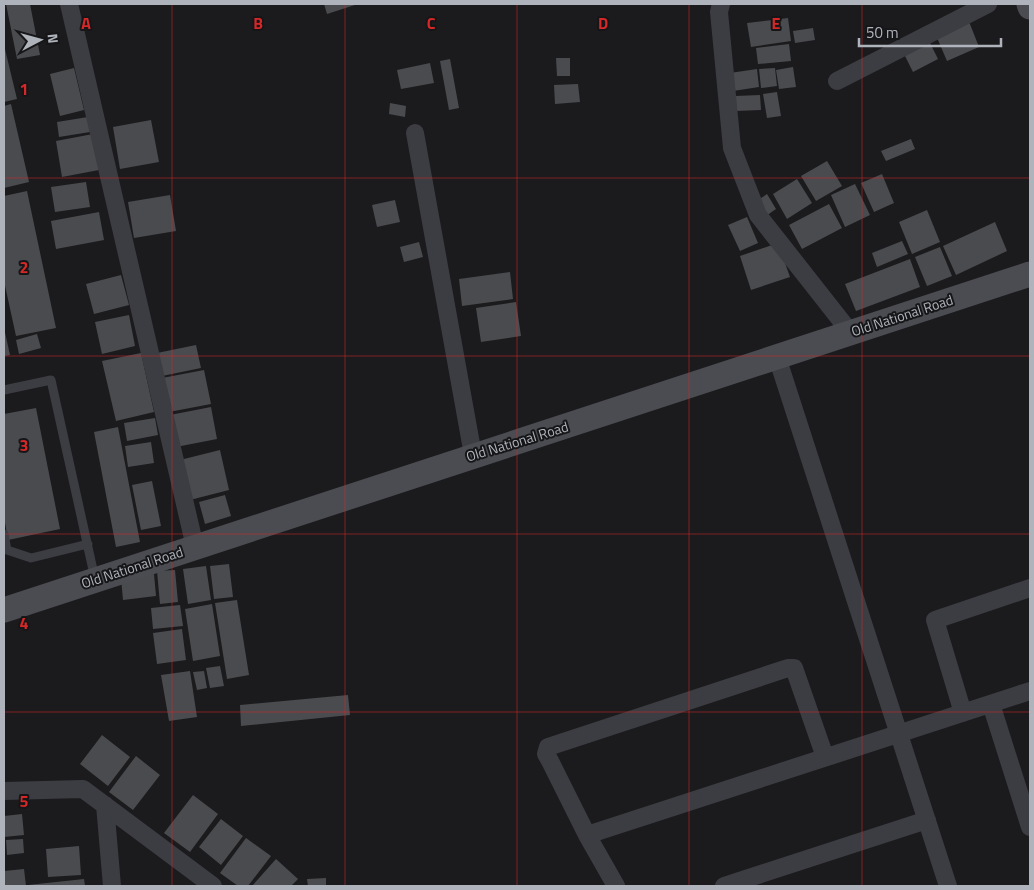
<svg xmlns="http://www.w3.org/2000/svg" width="1034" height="890" font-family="'Titillium Web',sans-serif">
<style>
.building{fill:#4a4b4f}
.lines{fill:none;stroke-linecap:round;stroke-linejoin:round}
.lane{stroke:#3c3d42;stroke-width:9}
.street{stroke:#3c3d42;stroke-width:18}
.secondary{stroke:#4a4c51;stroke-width:25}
.grid{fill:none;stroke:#d62828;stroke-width:1;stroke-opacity:0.55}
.labels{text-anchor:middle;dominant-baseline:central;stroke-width:4;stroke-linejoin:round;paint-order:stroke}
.street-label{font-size:14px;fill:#afb3bb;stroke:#161618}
.grid-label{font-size:16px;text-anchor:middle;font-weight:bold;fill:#d62828;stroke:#161618;stroke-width:4;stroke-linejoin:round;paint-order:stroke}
</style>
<rect width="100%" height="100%" fill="#1b1b1d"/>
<path class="building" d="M6,4H30L40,55L17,59Z
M324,4H358L327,14Z
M788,18L791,41L751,47L747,23Z
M968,19L979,47L947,61L935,33Z
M813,28L815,40L795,43L793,31Z
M927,37L938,59L913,72L902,50Z
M789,44L791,61L758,64L756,48Z
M4,45L17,99L4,102Z
M556,58H570V76H557Z
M450,59L459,108L449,110L440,61Z
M430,63L434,83L401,89L397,70Z
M793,67L796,87L779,89L776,70Z
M74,68L84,110L60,116L50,74Z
M775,68L777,86L761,88L759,69Z
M757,69L759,87L733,91L730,73Z
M578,84L580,102L555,104L554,85Z
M777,92L781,116L767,118L763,94Z
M760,95L761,110L736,111L735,96Z
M390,103L406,106L405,117L389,114Z
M11,104L29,182L4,188V106Z
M88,117L90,132L59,137L57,122Z
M151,120L159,162L120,169L113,127Z
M93,134L99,170L62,177L56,141Z
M911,139L915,149L886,161L881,151Z
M827,161L842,186L816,201L801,176Z
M882,174L894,203L874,212L861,183Z
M797,179L812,203L787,219L773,194Z
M86,182L90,207L55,212L51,187Z
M855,184L870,215L845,227L831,195Z
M27,191L56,328L16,336L4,281V196Z
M767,194L776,209L766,216L757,201Z
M170,195L176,231L134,238L128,202Z
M395,200L400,222L377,227L372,205Z
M829,204L842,228L802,249L789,225Z
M927,210L940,242L912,254L899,222Z
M99,212L104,240L56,249L51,221Z
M747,217L758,243L740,251L728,225Z
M995,222L1007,251L956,275L943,246Z
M902,241L908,254L877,267L872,253Z
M419,242L423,257L404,262L400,247Z
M778,243L790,277L751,290L740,256Z
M940,247L952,276L927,286L915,257Z
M910,259L920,287L856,311L845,284Z
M510,272L513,299L462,306L459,279Z
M121,275L129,305L94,314L86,284Z
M516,302L521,336L481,342L476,308Z
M129,315L135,346L102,354L95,322Z
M4,328L10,355L4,356Z
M37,334L41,348L19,354L16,340Z
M196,345L201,368L162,376L157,353Z
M141,353L154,412L116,421L102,361Z
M204,370L211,404L169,412L162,378Z
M211,407L217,439L176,447L170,415Z
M36,408L60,529L8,540L4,517V414Z
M155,418L158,435L127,441L124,423Z
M118,427L140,542L116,547L94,432Z
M151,442L154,463L128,467L125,446Z
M220,450L229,490L190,500L180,460Z
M152,481L161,526L141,530L132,485Z
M225,495L231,516L205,524L199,502Z
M229,564L233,597L214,599L210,566Z
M206,566L211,600L188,604L183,569Z
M175,570L178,602L160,604L157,571Z
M154,574L156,596L123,600L121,578Z
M237,600L249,675L227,679L215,603Z
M212,604L220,656L193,661L185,609Z
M180,605L183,626L153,629L151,608Z
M182,629L186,660L157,664L153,633Z
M220,666L224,686L210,688L206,668Z
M190,671L197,717L169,721L161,675Z
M204,671L207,688L197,690L193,672Z
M348,695L350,715L241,726L240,705Z
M102,735L130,757L108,786L80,764Z
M136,756L160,775L133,810L109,792Z
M193,795L218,814L190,852L164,833Z
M22,814L24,835L4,837V816Z
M221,819L243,836L221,865L199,847Z
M246,838L271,856L248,886H238L220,873Z
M23,839L24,853L7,855L6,840Z
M79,846L81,875L48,877L46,849Z
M276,859L298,879L291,886H252Z
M24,869L26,886H4V871Z
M326,878V886H308L307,879Z
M84,879L85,886H28V885Z"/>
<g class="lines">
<path class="lane" d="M4,390L51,380L95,579
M4,534L7,550L31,558L88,544"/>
<path class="street" d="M69,4L195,547
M721,4L719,12L732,148L758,215L850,332
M837,81L988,4
M415,133L473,455
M777,357L948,886
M991,704L1030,827
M963,713L935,620L1030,588
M4,791L83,789L213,886
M105,805L112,886
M587,835L1030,691
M616,886L587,835L550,761L546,754L548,747L788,668H794L825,757
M724,886L927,820"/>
<path class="secondary" d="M1029,4L1030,7
M4,610L1030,274"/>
</g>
<path class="grid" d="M172,4V886M345,4V886M517,4V886M689,4V886M862,4V886M4,178H1030M4,356H1030M4,534H1030M4,712H1030"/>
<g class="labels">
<g class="street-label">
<text transform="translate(902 315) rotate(-18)">Old National Road</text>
<text transform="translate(517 441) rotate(-17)">Old National Road</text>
<text transform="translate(132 567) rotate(-18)">Old National Road</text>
</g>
</g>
<g class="grid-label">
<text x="86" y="29">A</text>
<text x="258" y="29">B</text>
<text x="431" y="29">C</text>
<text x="603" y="29">D</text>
<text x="776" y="29">E</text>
<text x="24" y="95">1</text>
<text x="24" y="273">2</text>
<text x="24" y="451">3</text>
<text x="24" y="629">4</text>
<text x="24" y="807">5</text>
</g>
<rect width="1034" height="890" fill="none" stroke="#afb3bb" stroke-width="10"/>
<g transform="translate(40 40) rotate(84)" stroke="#161618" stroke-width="4" paint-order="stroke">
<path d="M0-4L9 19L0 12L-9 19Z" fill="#afb3bb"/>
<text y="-8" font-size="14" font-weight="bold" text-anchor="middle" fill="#afb3bb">N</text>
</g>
<path d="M859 38v8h142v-8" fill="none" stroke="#afb3bb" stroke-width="2.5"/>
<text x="866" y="38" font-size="15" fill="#afb3bb" stroke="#161618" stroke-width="4" paint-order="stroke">50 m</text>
</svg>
